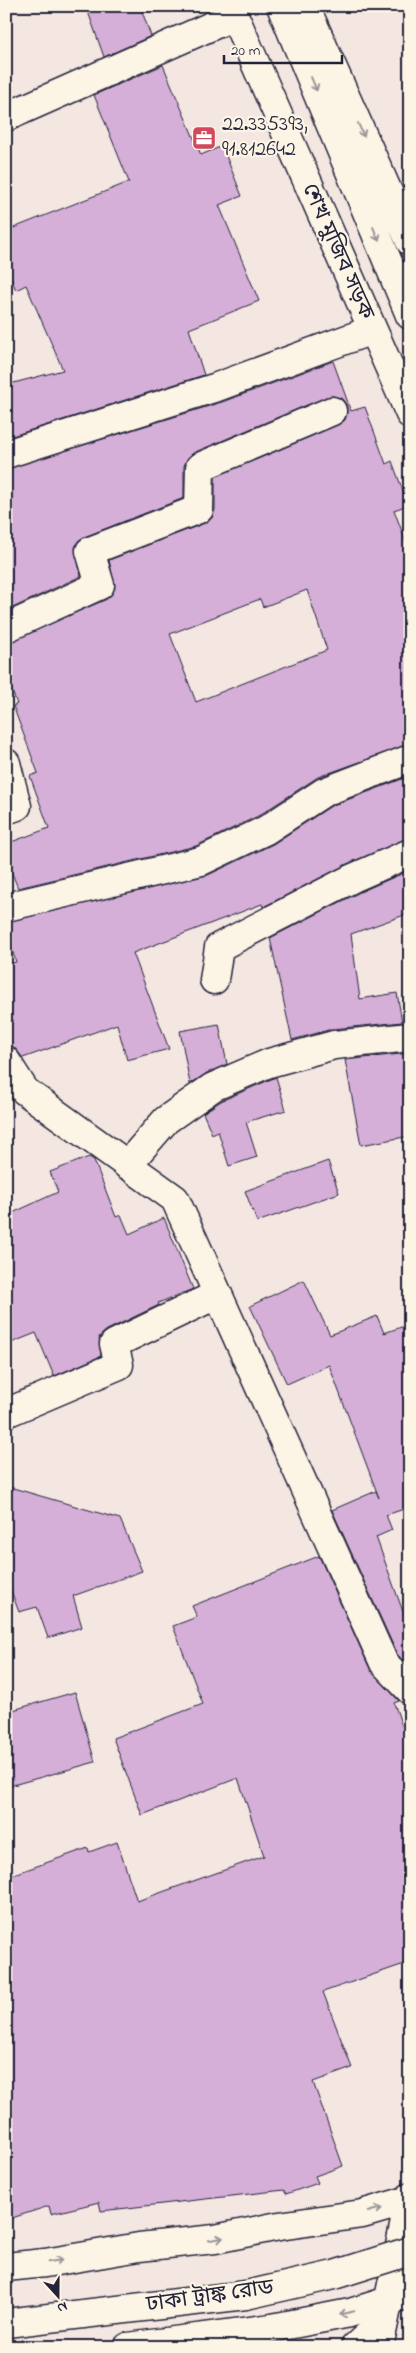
<svg xmlns="http://www.w3.org/2000/svg" width="416" height="2353" font-family="'Indie Flower','Noto Sans Bengali',sans-serif">
<style>
.building{fill:#d5afd8;stroke:#22223b;fill-rule:evenodd}
.lines{fill:none;stroke-linecap:round;stroke-linejoin:round}
.minor-casing{stroke:#22223b;stroke-width:31}
.major-casing{stroke:#22223b;stroke-width:31}
.highway-casing{stroke:#22223b;stroke-width:31}
.minor{stroke:#fcf5e5;stroke-width:28}
.major{stroke:#fcf5e5;stroke-width:28}
.highway{stroke:#fcf5e5;stroke-width:28}
.major-bridge-casing{stroke:#22223b;stroke-width:31;stroke-linecap:butt}
.major-bridge{stroke:#fcf5e5;stroke-width:28}
.oneway{stroke:#9a9698}
.labels{text-anchor:middle;dominant-baseline:central;stroke-width:4.5;stroke-linejoin:round;paint-order:stroke}
.poi-label{font-size:22px;fill:#22223b;stroke:#fcf5e5;text-anchor:start}
.street-label{font-size:22px;fill:#22223b;stroke:#fcf5e5}
</style>
<rect width="100%" height="100%" fill="#f4e7e2"/>
<filter id="ink" filterUnits="userSpaceOnUse"><feTurbulence type="fractalNoise" baseFrequency=".02" numOctaves="2"/><feDisplacementMap in="SourceGraphic" scale="10" xChannelSelector="R" yChannelSelector="G"/><feConvolveMatrix kernelMatrix="1 2 1 2 8 2 1 2 1" color-interpolation-filters="sRGB"/></filter>
<g filter="url(#ink)">
<path class="building" d="M86,6H140L151,36L104,57Z
M163,65L201,155L222,146L242,196L219,205L259,301L189,329L204,375L6,438V385L63,370L26,285L16,290L6,266V231L129,182L94,95Z
M333,361L351,411L365,407L386,464L392,461L408,505L394,510L410,553V744L318,777L258,816L196,846L18,888L6,859V844L49,828L30,776L38,773L13,706L17,704L6,676V643L107,599L115,588L109,560L205,523L212,518L215,510V477L338,425L345,420L347,413V405L341,398L333,396L326,397L193,453L187,459L184,466V498L84,537L78,541L75,548L81,576L6,611V469L222,402ZM307,590L327,650L196,702L170,634L260,599L263,607Z
M410,776V838L347,864L263,907L262,904L133,953L169,1049L127,1060L117,1024L23,1058L14,1047L6,1046V964L16,962L6,932V922L208,875L273,844L331,806Z
M410,870V913L351,934L360,999L397,993L402,1022L332,1029L292,1040L270,938L360,892Z
M219,1024L227,1064L207,1073L190,1084L180,1031Z
M410,1053V1136L361,1145L345,1060Z
M276,1077L286,1110L246,1122L257,1157L229,1166L218,1131L212,1134L203,1113L221,1101Z
M89,1157L94,1160L116,1217L121,1215L129,1234L164,1218L193,1289L158,1303L159,1305L107,1330L99,1337L101,1356L54,1376L36,1333L6,1345V1216L58,1192L50,1172Z
M328,1161L339,1193L257,1222L245,1191Z
M304,1280L330,1335L377,1316L384,1333L410,1324V1507L386,1515L392,1530L376,1537L410,1631V1664L407,1665L397,1654L332,1510L376,1491L379,1498L329,1365L287,1384L250,1306Z
M6,1486L120,1519L142,1571L73,1596L82,1627L48,1638L37,1607L19,1612L6,1578Z
M319,1556L370,1669L399,1701L394,1703L410,1749V1962L323,1992L352,2068L313,2082L343,2166L315,2176L318,2183L286,2194L284,2190L101,2211L99,2202L51,2214L49,2206L6,2220V1877L88,1848L89,1852L117,1842L137,1901L264,1856L238,1778L142,1815L113,1738L203,1704L173,1626L197,1617L192,1606Z
M75,1692L95,1762L6,1787V1712Z"/>
<g class="lines">
<defs>
<path id="minor" d="M6,117L234,16
M6,454L217,387L372,330
M6,628L100,585L90,551L199,509L200,467L332,411
M6,763L17,806L6,810
M6,907L201,861L266,830L324,792L410,759
M214,980L219,947L353,878L410,853
M6,1061L25,1091L175,1199L384,1663L410,1690
M127,1165L166,1120L213,1087L269,1063L334,1045L410,1037
M6,1413L119,1365L114,1344L218,1294
M355,2347L384,2321"/>
<path id="major" d="M6,2267L45,2263L139,2247L215,2239L279,2226L362,2214L410,2200
M128,2347L272,2328L350,2313L410,2294"/>
<path id="highway" d="M230,6L410,414
M281,6L410,315
M305,6L410,241
M379,2347L410,2197"/>
</defs>
<use href="#minor" class="minor-casing"/>
<use href="#major" class="major-casing"/>
<use href="#highway" class="highway-casing"/>
<use href="#minor" class="minor"/>
<use href="#major" class="major"/>
<use href="#highway" class="highway"/>
<defs>
<path id="major-bridge" d="M6,2323L246,2295L334,2275L410,2251"/>
</defs>
<use href="#major-bridge" class="major-bridge-casing"/>
<use href="#major-bridge" class="major-bridge"/>
</g>
<defs><path id="oneway-shaft" d="M-6 0H5M1.5-3L5.5 0L1.5 3" fill="none" stroke-width="1.6" stroke-linecap="round" stroke-linejoin="round" transform="scale(1.25)"/></defs>
<g class="oneway">
<use href="#oneway-shaft" transform="translate(314 84) rotate(67)"/>
<use href="#oneway-shaft" transform="translate(361 130) rotate(66)"/>
<use href="#oneway-shaft" transform="translate(376 234) rotate(67)"/>
<use href="#oneway-shaft" transform="translate(375 2210) rotate(-16)"/>
<use href="#oneway-shaft" transform="translate(216 2239) rotate(-9)"/>
<use href="#oneway-shaft" transform="translate(55 2261) rotate(-10)"/>
<use href="#oneway-shaft" transform="translate(347 2313) rotate(167)"/>
</g>
</g>
<defs>
<symbol id="office-square" viewBox="-11 -11 22 22"><rect x="-9" y="-9" width="18" height="18" rx="4" fill="#d1495b" stroke="#fcf5e5"/><path d="M-6-3h4V-5.5h4V-3h4V5H-6ZM-1-4.5V-3h2v-1.5ZM-6 0V1H6V0Z" fill="#fff"/></symbol>
</defs>
<g fill-rule="evenodd">
<use href="#office-square" x="190" y="124" width="28" height="28"/>
</g>
<g class="labels">
<g class="poi-label">
<text x="222" y="125">22.335393,<tspan x="222" dy="25">91.812642</tspan></text>
</g>
<g class="street-label">
<text transform="translate(337 252) rotate(66)">শেখ মুজিব সড়ক</text>
<text transform="translate(210 2297) rotate(-8)">ঢাকা ট্রাঙ্ক রোড</text>
</g>
</g>
<rect width="416" height="2353" fill="none" stroke="#fcf5e5" stroke-width="25"/>
<rect x="12" y="12" width="391" height="2328" fill="none" stroke="#22223b" stroke-width="2" filter="url(#ink)"/>
<g transform="translate(58 2296) rotate(159)" stroke="#fcf5e5" stroke-width="4" paint-order="stroke">
<path d="M0-4L9 19L0 12L-9 19Z" fill="#22223b"/>
<text y="-8" font-size="14" font-weight="bold" text-anchor="middle" fill="#22223b">N</text>
</g>
<path d="M224 55v8h118v-8" fill="none" stroke="#22223b" stroke-width="2.5"/>
<text x="231" y="55" font-size="15" fill="#22223b" stroke="#fcf5e5" stroke-width="4" paint-order="stroke">20 m</text>
</svg>
